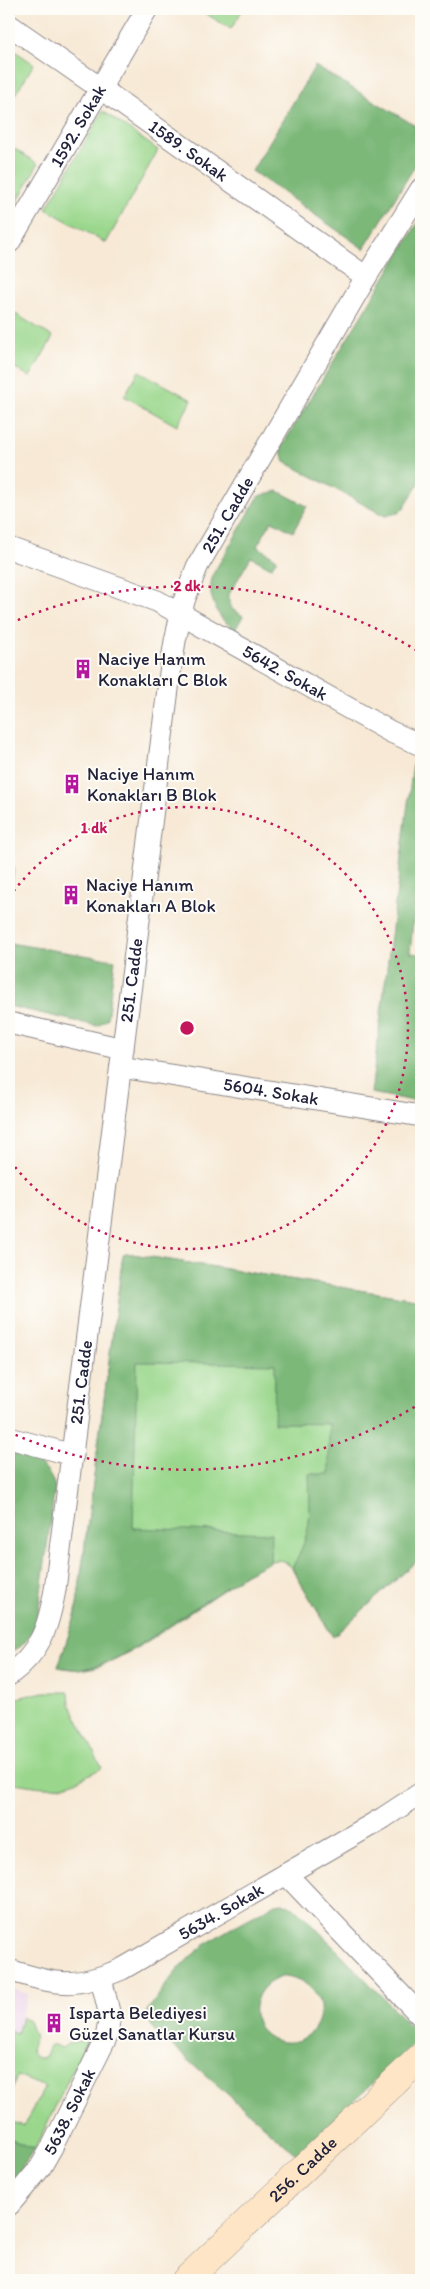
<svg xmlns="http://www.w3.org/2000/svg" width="430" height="2289" font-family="Itim,sans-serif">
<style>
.built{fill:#ecd1ea}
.green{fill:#9ad78c;stroke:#5e7c64}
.forest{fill:#7bb878;stroke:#4e6d5a;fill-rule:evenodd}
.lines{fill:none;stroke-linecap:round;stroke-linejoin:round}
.street-casing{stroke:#8c8688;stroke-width:23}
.secondary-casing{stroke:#8c8688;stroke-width:29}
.street{stroke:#fff;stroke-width:21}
.secondary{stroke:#fde5c5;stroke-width:28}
.ring{fill:none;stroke:#c2185b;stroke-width:2.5;stroke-dasharray:2.5 5}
.labels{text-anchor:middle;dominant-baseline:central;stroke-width:4;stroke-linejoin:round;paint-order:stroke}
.street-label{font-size:18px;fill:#22223b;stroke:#fdfcf7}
.poi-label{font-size:18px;fill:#22223b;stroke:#fdfcf7;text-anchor:start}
.centre{fill:#c2185b;stroke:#fdfcf7;stroke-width:2.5}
.ring-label{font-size:15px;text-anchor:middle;font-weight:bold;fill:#c2185b;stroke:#fdfcf7;stroke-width:4;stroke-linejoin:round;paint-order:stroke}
</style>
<rect width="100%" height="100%" fill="#fdfcf7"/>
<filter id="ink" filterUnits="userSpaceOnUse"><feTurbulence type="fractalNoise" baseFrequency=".02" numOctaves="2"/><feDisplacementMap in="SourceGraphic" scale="10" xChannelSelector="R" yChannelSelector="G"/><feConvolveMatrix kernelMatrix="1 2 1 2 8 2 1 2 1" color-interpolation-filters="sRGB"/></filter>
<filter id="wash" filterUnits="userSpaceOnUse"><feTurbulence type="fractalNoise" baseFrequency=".0096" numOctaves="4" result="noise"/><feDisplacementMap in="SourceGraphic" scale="20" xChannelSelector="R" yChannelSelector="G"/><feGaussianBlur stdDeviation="1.12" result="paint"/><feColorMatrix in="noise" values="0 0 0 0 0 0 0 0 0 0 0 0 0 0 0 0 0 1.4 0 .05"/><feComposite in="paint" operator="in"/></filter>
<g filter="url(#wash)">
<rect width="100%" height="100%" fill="#f7e9d5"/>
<path class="built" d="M9,1988L28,1994L16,2034L9,2031Z"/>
<path class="green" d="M198,9H243L231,29Z
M9,47L34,64L9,105Z
M103,111L158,150L106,243L46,209Z
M9,145L38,164L9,217Z
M9,310L53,337L30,377L9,364Z
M139,371L192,400L177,426L124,396Z
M9,867H14L9,913Z
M126,1253L421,1300V1557L333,1637L292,1568C286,1562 280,1558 272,1561C254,1566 238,1580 223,1590C185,1615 142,1650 99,1666C85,1671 73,1670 58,1667L76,1613L123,1255Z
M43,1692H69L70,1704L102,1768C58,1791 57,1790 9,1782V1700Z
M22,2017L29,2021L35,2037L31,2050L34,2055L40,2058L45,2057L51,2044L62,2048L69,2043L87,2040L35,2149L9,2139V2121L23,2126L45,2087L17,2076L9,2099V2031L17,2034Z"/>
<path class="forest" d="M315,66L421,129V156L364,249L252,171Z
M421,218V480L403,509L398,513L385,516L285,462L280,449Z
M278,491L307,506L293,532L272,521L257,546L277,559L271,568L251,557L228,596L232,609L243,616L235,630L222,619L216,610L211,595V583L213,574L259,496Z
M414,756L421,759V895L416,894L410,953L421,954V1092L419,1102L371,1093Z
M9,943L115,960L107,1019L97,1026L9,1006Z
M126,1253L421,1300V1557L333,1637L292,1568C313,1530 310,1517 309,1474H329V1424L274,1423L275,1364L137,1362L133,1528L271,1533L270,1562L244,1575L146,1641L109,1662L80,1670L58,1667L76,1613L123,1255Z
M14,1451C32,1456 49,1467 55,1487L37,1621C31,1637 25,1646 9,1652V1486Z
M283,1903L299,1911L307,1919L421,2037L297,2155L153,2029L147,2016V2011C162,1991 176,1968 196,1952C220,1932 249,1919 275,1904ZM286,1976C311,1980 331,2004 314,2029C309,2036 300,2041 292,2042C247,2046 240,1985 286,1976Z
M9,2139L35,2149L9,2187Z"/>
</g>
<g filter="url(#ink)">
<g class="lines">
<defs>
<g id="street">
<path id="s1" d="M9,25L100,88L366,277"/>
<path id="s2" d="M9,243L147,9"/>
<path id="s3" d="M9,548L157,601L391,732L421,745"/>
<path d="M9,1023L123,1049"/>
<path id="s4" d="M121,1067L421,1116"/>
<path d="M9,1438L73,1455"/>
<path id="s5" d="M9,1675C41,1651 48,1628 55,1590L170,673L175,641L184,601L197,567L366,277L421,189"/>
<path d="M286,1874L421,2016"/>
<path id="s6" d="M9,1970C57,1985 75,1989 122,1969L383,1818L421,1793"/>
<path id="s7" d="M9,2205L40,2168L52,2147L106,2038L110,2016L101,1978"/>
</g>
<g id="secondary">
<path id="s8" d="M186,2280L421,2057"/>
</g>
</defs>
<use href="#street" class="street-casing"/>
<use href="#secondary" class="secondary-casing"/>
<use href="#street" class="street"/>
<use href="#secondary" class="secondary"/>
</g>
</g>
<g class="ring">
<path d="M9 897A221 221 0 1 1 9 1159"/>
<path d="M421 1403A442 442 0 0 1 11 1433M11 623A442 442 0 0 1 421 653"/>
</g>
<defs>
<symbol id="building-bare" viewBox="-9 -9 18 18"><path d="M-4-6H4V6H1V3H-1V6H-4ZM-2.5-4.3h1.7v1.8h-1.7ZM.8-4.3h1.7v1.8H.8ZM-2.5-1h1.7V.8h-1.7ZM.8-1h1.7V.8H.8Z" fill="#b5179e" stroke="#fdfcf7" stroke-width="2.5" paint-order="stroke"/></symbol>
</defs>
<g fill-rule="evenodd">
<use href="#building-bare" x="69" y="655" width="28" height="28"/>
<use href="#building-bare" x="58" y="770" width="28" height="28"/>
<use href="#building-bare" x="57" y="881" width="28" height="28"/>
<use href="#building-bare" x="40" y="2009" width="28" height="28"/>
</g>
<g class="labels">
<g class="street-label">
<text stroke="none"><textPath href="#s2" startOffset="136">1592. Sokak</textPath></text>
<text stroke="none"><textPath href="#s1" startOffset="219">1589. Sokak</textPath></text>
<text stroke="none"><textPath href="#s5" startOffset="1194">251. Cadde</textPath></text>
<text stroke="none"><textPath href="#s3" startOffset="304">5642. Sokak</textPath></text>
<text stroke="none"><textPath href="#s5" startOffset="714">251. Cadde</textPath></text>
<text stroke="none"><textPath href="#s4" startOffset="152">5604. Sokak</textPath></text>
<text stroke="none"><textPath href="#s5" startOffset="309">251. Cadde</textPath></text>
<text stroke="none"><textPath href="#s6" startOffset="231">5634. Sokak</textPath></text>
<text stroke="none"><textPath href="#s7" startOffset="112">5638. Sokak</textPath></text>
<text stroke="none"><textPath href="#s8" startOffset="161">256. Cadde</textPath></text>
</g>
<g class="poi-label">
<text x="98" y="659">Naciye Hanım<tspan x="98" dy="21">Konakları C Blok</tspan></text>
<text x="87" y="774">Naciye Hanım<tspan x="87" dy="21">Konakları B Blok</tspan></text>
<text x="86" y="885">Naciye Hanım<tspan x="86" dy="21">Konakları A Blok</tspan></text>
<text x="69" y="2013">Isparta Belediyesi<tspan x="69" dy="21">Güzel Sanatlar Kursu</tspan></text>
</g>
</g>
<circle cx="187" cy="1028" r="8" class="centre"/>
<g class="ring-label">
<text x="187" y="591">2 dk</text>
<text x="94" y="833">1 dk</text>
</g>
<rect width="430" height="2289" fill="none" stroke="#fdfcf7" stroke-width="30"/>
</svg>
